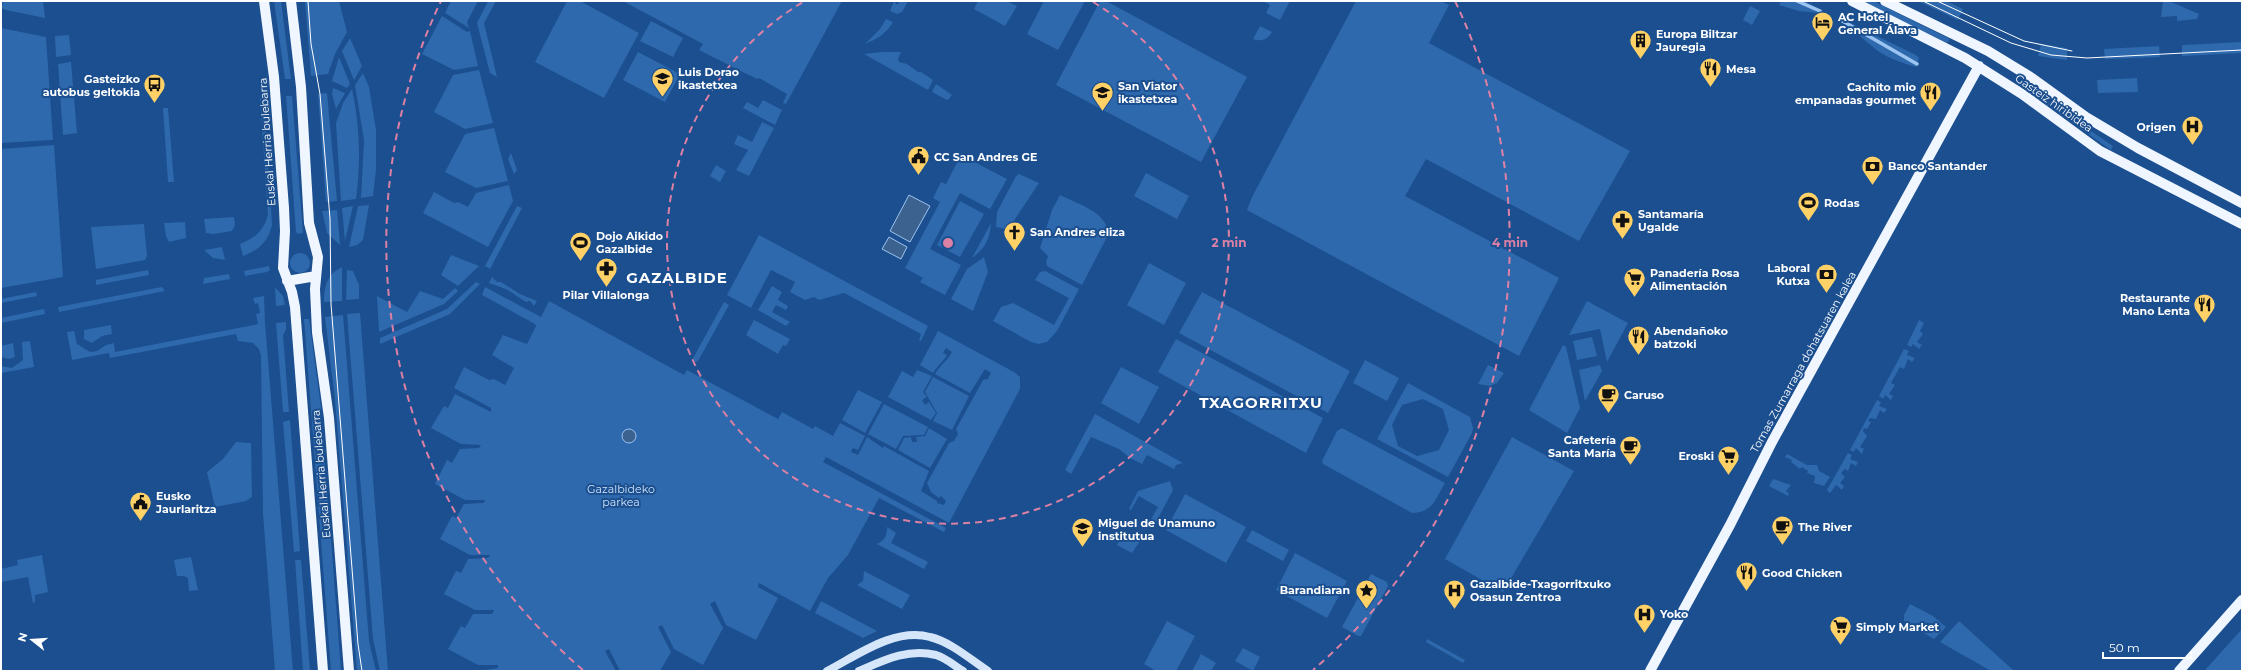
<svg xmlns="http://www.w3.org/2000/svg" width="2243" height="672" font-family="Montserrat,sans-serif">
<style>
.green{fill:#2e69ad;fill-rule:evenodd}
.water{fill:#3c6290;stroke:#9cc4f0}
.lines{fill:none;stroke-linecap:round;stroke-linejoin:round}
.stream{stroke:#9cc4f0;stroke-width:3.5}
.secondary{stroke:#d6e6fa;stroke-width:8}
.primary{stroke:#f0f6ff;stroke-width:10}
.tram{stroke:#fff;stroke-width:1}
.ring{fill:none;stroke:#dd80a5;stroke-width:2;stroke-dasharray:7 5}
.labels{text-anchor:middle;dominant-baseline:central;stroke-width:4;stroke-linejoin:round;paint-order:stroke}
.poi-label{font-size:11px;font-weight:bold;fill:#fff;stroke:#1b4f8f;text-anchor:start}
.street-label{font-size:11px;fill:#fff;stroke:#1b4f8f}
.park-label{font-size:11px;fill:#cfe3fa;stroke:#1b4f8f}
.district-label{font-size:15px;font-weight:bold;letter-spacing:1px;fill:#fff;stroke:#1b4f8f}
.centre{fill:#dd80a5;stroke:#1b4f8f;stroke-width:2}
.ring-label{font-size:12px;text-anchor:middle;font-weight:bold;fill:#dd80a5;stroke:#1b4f8f;stroke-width:4;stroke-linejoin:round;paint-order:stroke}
</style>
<rect width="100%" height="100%" fill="#1b4f8f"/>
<path class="green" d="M4,1H43L45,18L6,10L1,8Z
M274,1H281L291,79H285Z
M305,1H339L347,32L335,54L328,74L311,76Z
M451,1H478L467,22L469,28L445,13Z
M488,1H496L484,23L497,77L490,73L477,23Z
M567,1H580L639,33L604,98L535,62Z
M623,1H842L786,104L783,103L787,94L759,78L757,79L699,50L703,44Z
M894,1L897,5L900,1H908L902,12L897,14L890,11Z
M978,1H1007L1017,6L1005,26L974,9Z
M1044,1H1085L1058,50L1027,34Z
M1100,1H1106L1247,77L1201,162L1056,85Z
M1263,1H1290L1280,20L1266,13L1270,5Z
M1356,1H1441L1449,5L1429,43L1630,151L1579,241L1426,159L1405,196L1559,278L1519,356L1247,210L1252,197Z
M1781,1H1804L1822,10L1820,13L1799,11L1779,5Z
M1861,1H1873L1950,39L1947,43Z
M1918,1H1946L1963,9L1958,20Z
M2163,1H2169L2199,14L2197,19L2177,21V16L2161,17Z
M1750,6L1760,11L1752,25L1743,20Z
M442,16L467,32L470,31L478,66L454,70L422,54Z
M1838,17L1916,55L1919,58L1916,67C1903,63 1889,59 1878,51C1863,40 1854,28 1837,20Z
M886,19L893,22C886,34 877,39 865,44L880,29Z
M651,21L683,38L673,57L640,41Z
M1260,26L1272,32C1268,40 1260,42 1253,39Z
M1,28L46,37L53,140L1,143Z
M69,35L71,55L56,57L55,36Z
M350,38L362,66L354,80L342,51Z
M2242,42V53L2182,56V45Z
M2041,44L2067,48V60L2038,56Z
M2159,46L2160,57L2105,59L2104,49Z
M638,52L680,74L665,102L623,80Z
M881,52H901L898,59L899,62L907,64L918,72H921L933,80L928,90L864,54Z
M339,57L350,84L347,88L332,81Z
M71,62L77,133L63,135L58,64Z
M479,70L493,123L465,129L434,112L453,75Z
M363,73L369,87L376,130V170L373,196L361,198L364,140L355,85Z
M2137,78L2138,92L2098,93L2097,80Z
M936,84L952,95L949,99L947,100L932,92Z
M2024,85L2113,146L2111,150L2022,88Z
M333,88L345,93L336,109L332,94Z
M352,89C360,126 361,161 356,199L341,201L336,123L343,103Z
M327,93L337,201L326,202L318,94Z
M286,96H292L303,233L298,234L296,232Z
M264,97L272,225C268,242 259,250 243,256L240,244C255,238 264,231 268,214L260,98Z
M763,100L782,110L775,125L743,108L747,102L758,108Z
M163,108H168L174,182H168Z
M762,122L774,128L749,176L736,170L748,150L734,144L738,135L752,142Z
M494,128L508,181L476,188L445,172L465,134Z
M54,145L63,277L1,288V149Z
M511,153L517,170L514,174L508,159Z
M961,155L1007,179L990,209L960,193L930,249L961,265L945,295L920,282L923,278L905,268L940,202L933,198L941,182L946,184Z
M716,165L726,171L720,182L710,176Z
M1146,173L1189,196L1177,219L1134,196Z
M1019,174L1039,183L1009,228L1006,229L996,227L997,212L1016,176Z
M509,185L513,201L488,247L423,213L434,192L454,203L458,202L468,207L476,193Z
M1060,195C1077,204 1112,213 1107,237L1082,285L1047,266L1046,262L1048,256L1040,248L1052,210Z
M960,201L984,214L960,257L937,245Z
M369,205L363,240L357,245L349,247L358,206Z
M353,206L345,241L342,208Z
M517,206L522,208L490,269L485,266Z
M337,210L340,245L327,233L322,211Z
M234,217L235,225L232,231L213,234L206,233L204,219Z
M185,222L186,238L169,242L166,236L164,223Z
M991,223C990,239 985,249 972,258Z
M144,224L147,256L145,260L96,269L91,227Z
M759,235L928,326L921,341L919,340L921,334L844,293L819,300L814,297L805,300L790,292L795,282L771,270L751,308L727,295Z
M222,247L225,260L213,258L204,250Z
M290 263a10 10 0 1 1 20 0a10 10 0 1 1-20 0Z
M451,255L479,266L458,286L441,275Z
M984,257L988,272L973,311L951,299L967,269Z
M1149,263L1186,283L1164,325L1127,305Z
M269,266L270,270L267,272L245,276L244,271Z
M342,267V301L324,302C324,287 327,274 342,267Z
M148,270L149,275L96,285V280Z
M347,270L353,271L359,285V299L346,300Z
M1045,271L1079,289L1057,331L1047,342L1039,344L1031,342L993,321L1001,307L1013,303L1054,325L1069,298L1035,280L1040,272Z
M229,274L230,279L203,284L204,278Z
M492,277L497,282H501L520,294L537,301L534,306L530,301L526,302L506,289L489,283Z
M476,282L480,284L450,314L380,344V338L447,309Z
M772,286L782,292L778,300L788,306L786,310L776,305L772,312L790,322L786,326L758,310Z
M162,287L165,291L59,312L58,307Z
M275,287L283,296L285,305L276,306Z
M485,287L541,317L549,301L684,375L687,370L778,419L782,412L813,429L815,426L833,436L840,423L865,436L858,450L853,448L851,452L858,455L867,437L883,448L884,446L929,471L921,491L937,501V503L944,505L946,501L941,496L939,498L931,492L927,483L949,443L954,441L958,434L956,429L983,380L988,379L991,373L985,369L970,393L935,374C940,365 949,359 952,352L946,348L943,353L947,355C943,362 937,366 933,373L920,365L938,331L1014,372L1020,377V389L949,523L826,457L823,462L946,528L944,532L879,498L848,555L828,578L810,611L759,583L758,587L778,598L756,640L726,625L715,601L710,604L723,628L703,665L674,649L662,625L658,627L671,652L660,671H620L609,649L605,651L616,671H478L498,668V665H478L448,649L461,626L465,628L473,614H492L494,610H475L444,594L456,571L461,573L468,559L488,558L490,555H470L440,539L452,516L456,518L464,504L484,503L485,500H465L435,484L447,460L452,463L460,449L479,448L481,445L461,444L431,428L444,406L448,408L455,394L491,412V408L454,388L464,367L489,380L494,379L505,385L514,368L492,355L503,335L527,344L536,326L535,324L482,295Z
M455,288L458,291L444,304L379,332L377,296L407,312L420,291L443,299Z
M36,292L37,296L1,303V299Z
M1202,292L1350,371L1328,413L1179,333Z
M264,296L265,323L293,671H275L263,513L261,356L259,349L253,343L238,341L236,334L110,358L109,353L72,360L67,332L74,331L77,344L90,352L97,351L106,345L114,343L115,352L258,324L256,314L260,313L258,303L255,304L253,298Z
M1587,301L1628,323L1607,362L1600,329L1569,335Z
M724,302L729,305L698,361L696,362L692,360Z
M44,309L45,314L1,323V318Z
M360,313L388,671H380L373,639L347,314Z
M343,315L369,641L376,671H357L335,400L325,317Z
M304,319H309L321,408L341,671H331Z
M754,320L790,339L786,346L783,345L778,354L746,335Z
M1919,320L1924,323L1920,331L1923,334L1917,342L1922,345L1919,349L1913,344L1911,347L1907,345Z
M286,322V330L283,335L289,412H283L276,323Z
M111,325L112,334L102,336L92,343L84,339V330Z
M1592,337L1597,356L1577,360L1573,341Z
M1176,339L1323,418L1306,453L1158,372Z
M30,341L34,367L1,373V366L12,368L23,360L22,342Z
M13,343L15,357L9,359L1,357V346Z
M1563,345L1566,347L1580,408L1567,433L1529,410Z
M1904,349L1909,351L1907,355L1915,358L1912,362L1908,359L1904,369L1900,367L1891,383L1895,385L1889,394L1893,396L1891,400L1885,395L1883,399L1879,396Z
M1365,360L1399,378L1387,401L1353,383Z
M1488,365L1504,373L1497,383L1490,386L1478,384Z
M1600,365L1602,371L1585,401L1579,370Z
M1121,367L1159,387L1139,424L1101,403Z
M917,370L932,376L923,392L927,397L922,400L925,405L929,402L936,413L931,420L888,397L902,371L913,377Z
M933,377L969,396L952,430L933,421L937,413L925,392Z
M1408,383L1470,417L1473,428L1472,433L1448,477L1377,439ZM1423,399L1443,409L1449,430L1439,450L1417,456L1398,446L1392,425L1402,405Z
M858,390L882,402L865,433L842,420Z
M1877,400L1881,402L1879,406L1887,409L1884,413L1880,410L1876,419L1870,418L1868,421L1871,422L1867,429L1864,428L1863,431L1867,436L1860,447L1864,449L1862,454L1856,448L1854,452L1850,450Z
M884,404L928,427L924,435L903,436L896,449L868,434Z
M1095,414L1183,463L1176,465L1174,469L1147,455L1142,464L1130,458L1119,449L1091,437L1071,474L1065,470Z
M290,420L300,551L294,552L283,422Z
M929,428L947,439L930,468L898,450L904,438L911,437L912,442H917L916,437L925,436Z
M1342,428L1445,483C1435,500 1433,512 1412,513L1323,464L1322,461L1337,431Z
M1512,437L1574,471L1503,592L1445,559Z
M236,442L251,443L252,497L246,501L215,507L207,472L223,459Z
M1848,453L1852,455L1850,459L1858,462L1856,466L1851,463L1848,471L1845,469L1841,473L1845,477L1840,483L1844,486L1842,490L1836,485L1830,493L1827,490Z
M1787,454L1807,465H1817L1819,471L1830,477L1824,486L1814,483L1815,476L1807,473L1808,471L1802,467L1800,469L1791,462L1792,460L1785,457Z
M1773,479L1791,485L1786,491L1789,493L1788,496L1769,486Z
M1170,481L1173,490L1154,526L1149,523L1158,507L1139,496L1131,510L1129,509L1138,491Z
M1185,494L1246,527L1226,563L1166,530Z
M887,527L896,533L891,543L928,562L924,569L877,544C885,540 887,536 887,527Z
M1252,530L1289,550L1283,561L1246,541Z
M1124,532L1140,541L1132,553L1117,545Z
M1295,553L1347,581L1327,618L1276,590Z
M42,555L48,592L35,595V602L33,603L28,577L1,582V569L18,565L17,560Z
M191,557L198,590L189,591L188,578L184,576H177L174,560Z
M295,560H301L310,671H303Z
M864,571L910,595L902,609L857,585L863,581Z
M1371,574L1387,582L1388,586L1361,636H1358L1342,627Z
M821,601L877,631L863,638L815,613Z
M1910,604L1933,616L1946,627L1934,639L1904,621V615Z
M1167,621L1195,636L1176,671H1156L1144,664Z
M1959,621L2014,671H1991L1940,642Z
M2242,629V671H2205V670Z
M1427,639L1465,660L1463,663L1426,642Z
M1243,648L1260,657L1253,671L1235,661Z
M1201,654L1216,663L1211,671H1192Z"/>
<path class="water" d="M909,195L930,206L910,242L890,231Z
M889,237L907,247L901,259L882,249Z
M622 436a7 7 0 1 1 14 0a7 7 0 1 1-14 0Z"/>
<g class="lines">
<path class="stream" d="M1797,1L1820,11
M1839,19L1917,64"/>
<path class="secondary" d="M827,671C856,656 895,627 930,637C951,642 971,660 988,671
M859,671C884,660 908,648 936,655C946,658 955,666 963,671"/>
<path class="primary" d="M264,1L274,77L284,208L285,231L283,268L292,292L295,307L323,671
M291,1L301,87L309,223L318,257L315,289L317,332L329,418L349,671
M1852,1L1965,58L2022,94L2100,151L2242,224
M1885,1L1988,51L2032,78L2086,117L2138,148L2242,203
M287,281L316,276
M1650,671L1730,525L1772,442L1979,66
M2179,671L2242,600"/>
<path class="tram" d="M308,1L311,44L320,94L330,219L331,304L358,644L362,671
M1923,1L2011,43L2051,55L2087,58L2242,50
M1937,1L2024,41L2072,51"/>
</g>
<g class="ring">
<path d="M1093 2A281 281 0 1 1 803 2"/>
<path d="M583 670A562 562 0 0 1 441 1M1455 1A562 562 0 0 1 1313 670"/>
</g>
<defs>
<symbol id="hotel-pin" viewBox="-11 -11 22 30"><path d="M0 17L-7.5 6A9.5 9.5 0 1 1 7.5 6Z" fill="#ffd166" stroke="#1b4f8f"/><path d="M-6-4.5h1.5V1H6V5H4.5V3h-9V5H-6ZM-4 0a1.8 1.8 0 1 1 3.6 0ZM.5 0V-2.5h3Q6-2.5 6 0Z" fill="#111"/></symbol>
<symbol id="building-pin" viewBox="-11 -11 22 30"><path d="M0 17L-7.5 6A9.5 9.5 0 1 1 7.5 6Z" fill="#ffd166" stroke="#1b4f8f"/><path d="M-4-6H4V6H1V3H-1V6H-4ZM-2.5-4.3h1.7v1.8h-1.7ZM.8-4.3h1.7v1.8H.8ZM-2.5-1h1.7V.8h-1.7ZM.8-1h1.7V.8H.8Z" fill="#111"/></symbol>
<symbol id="restaurant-pin" viewBox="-11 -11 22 30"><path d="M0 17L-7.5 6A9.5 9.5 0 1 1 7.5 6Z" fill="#ffd166" stroke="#1b4f8f"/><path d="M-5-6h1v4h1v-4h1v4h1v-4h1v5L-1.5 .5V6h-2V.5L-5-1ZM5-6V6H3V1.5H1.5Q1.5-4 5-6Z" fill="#111"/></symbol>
<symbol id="school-pin" viewBox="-11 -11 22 30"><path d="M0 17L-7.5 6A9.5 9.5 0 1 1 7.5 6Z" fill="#ffd166" stroke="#1b4f8f"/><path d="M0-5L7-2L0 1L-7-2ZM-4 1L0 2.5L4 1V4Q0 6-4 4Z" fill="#111"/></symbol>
<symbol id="bus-pin" viewBox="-11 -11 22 30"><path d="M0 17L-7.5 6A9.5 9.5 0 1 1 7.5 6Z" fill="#ffd166" stroke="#1b4f8f"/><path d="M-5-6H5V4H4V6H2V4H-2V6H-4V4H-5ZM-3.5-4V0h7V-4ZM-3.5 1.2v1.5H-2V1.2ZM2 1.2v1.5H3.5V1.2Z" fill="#111"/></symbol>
<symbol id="hospital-pin" viewBox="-11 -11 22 30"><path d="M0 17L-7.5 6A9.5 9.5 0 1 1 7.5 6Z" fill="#ffd166" stroke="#1b4f8f"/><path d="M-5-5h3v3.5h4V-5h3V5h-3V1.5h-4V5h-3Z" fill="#111"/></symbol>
<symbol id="civic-pin" viewBox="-11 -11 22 30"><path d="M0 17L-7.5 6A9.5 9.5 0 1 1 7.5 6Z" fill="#ffd166" stroke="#1b4f8f"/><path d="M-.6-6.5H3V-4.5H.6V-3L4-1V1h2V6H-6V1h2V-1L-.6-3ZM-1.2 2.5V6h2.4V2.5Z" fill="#111"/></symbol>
<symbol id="bank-pin" viewBox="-11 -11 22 30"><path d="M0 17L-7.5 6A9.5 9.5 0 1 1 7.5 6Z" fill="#ffd166" stroke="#1b4f8f"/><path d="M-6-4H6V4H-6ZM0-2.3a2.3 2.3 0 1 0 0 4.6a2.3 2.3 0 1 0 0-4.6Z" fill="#111"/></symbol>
<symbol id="stadium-pin" viewBox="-11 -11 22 30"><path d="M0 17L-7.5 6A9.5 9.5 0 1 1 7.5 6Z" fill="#ffd166" stroke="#1b4f8f"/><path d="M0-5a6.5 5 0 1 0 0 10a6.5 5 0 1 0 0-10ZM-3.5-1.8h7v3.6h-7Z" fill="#111"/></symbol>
<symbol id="pharmacy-pin" viewBox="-11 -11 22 30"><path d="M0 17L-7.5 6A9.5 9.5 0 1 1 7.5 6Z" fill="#ffd166" stroke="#1b4f8f"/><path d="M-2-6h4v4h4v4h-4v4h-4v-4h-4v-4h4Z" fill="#111"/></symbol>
<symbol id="church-pin" viewBox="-11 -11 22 30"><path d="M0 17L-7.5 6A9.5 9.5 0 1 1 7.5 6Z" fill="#ffd166" stroke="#1b4f8f"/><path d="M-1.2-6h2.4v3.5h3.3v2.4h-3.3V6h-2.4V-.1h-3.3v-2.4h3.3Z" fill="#111"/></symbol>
<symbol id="supermarket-pin" viewBox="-11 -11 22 30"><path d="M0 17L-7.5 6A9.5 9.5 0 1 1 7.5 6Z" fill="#ffd166" stroke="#1b4f8f"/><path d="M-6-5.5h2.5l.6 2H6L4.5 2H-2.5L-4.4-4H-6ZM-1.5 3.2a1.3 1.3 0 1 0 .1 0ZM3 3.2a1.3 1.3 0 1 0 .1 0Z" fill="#111"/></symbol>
<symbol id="cafe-pin" viewBox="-11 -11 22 30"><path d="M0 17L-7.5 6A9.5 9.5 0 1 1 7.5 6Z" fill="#ffd166" stroke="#1b4f8f"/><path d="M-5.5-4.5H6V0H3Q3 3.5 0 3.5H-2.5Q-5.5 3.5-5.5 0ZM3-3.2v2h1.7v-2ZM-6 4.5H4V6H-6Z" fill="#111"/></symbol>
<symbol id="sight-pin" viewBox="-11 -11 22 30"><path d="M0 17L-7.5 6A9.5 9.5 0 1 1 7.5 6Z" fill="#ffd166" stroke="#1b4f8f"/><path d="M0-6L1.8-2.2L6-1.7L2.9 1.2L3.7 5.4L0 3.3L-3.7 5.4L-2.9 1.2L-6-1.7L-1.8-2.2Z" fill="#111"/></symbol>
</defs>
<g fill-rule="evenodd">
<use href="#hotel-pin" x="1810" y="10" width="25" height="34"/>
<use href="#building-pin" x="1628" y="28" width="25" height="34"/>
<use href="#restaurant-pin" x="1698" y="56" width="25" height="34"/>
<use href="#school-pin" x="650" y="66" width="25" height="34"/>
<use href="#bus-pin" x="142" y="72" width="25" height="34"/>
<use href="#school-pin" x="1090" y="80" width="25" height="34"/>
<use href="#restaurant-pin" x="1918" y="80" width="25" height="34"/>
<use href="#hospital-pin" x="2180" y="114" width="25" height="34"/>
<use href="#civic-pin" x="906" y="144" width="25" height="34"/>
<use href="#bank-pin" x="1860" y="154" width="25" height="34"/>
<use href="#stadium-pin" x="1796" y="190" width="25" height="34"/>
<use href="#pharmacy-pin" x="1610" y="208" width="25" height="34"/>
<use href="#church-pin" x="1002" y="220" width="25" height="34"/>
<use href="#stadium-pin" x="568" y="230" width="25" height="34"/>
<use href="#pharmacy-pin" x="594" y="256" width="25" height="34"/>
<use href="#bank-pin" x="1814" y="262" width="25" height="34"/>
<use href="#supermarket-pin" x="1622" y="266" width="25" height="34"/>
<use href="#restaurant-pin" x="2192" y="292" width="25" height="34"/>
<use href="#restaurant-pin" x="1626" y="324" width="25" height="34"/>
<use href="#cafe-pin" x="1596" y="382" width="25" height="34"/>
<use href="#cafe-pin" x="1618" y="434" width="25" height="34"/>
<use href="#supermarket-pin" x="1716" y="444" width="25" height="34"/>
<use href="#civic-pin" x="128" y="490" width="25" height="34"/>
<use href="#cafe-pin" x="1770" y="514" width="25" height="34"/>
<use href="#school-pin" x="1070" y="516" width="25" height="34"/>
<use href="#restaurant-pin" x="1734" y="560" width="25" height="34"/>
<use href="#sight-pin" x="1354" y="578" width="25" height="34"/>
<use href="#hospital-pin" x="1442" y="578" width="25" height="34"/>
<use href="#hospital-pin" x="1632" y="602" width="25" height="34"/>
<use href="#supermarket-pin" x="1828" y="614" width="25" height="34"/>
</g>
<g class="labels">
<g class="poi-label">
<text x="1838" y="17">AC Hotel<tspan x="1838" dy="13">General Álava</tspan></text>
<text x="1656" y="34">Europa Biltzar<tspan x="1656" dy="13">Jauregia</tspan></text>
<text x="1726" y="69">Mesa</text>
<text x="678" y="72">Luis Dorao<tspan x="678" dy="13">ikastetxea</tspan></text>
<text x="140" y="79" text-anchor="end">Gasteizko<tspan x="140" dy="13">autobus geltokia</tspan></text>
<text x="1118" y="86">San Viator<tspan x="1118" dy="13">ikastetxea</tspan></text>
<text x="1916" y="87" text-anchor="end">Cachito mio<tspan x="1916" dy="13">empanadas gourmet</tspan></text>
<text x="2176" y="127" text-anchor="end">Origen</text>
<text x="934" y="157">CC San Andres GE</text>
<text x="1888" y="166">Banco Santander</text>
<text x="1824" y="203">Rodas</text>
<text x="1638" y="214">Santamaría<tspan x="1638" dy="13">Ugalde</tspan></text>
<text x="1030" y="232">San Andres eliza</text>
<text x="596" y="236">Dojo Aikido<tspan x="596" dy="13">Gazalbide</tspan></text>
<text x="1810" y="268" text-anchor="end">Laboral<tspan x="1810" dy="13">Kutxa</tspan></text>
<text x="1650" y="273">Panadería Rosa<tspan x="1650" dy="13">Alimentación</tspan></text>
<text x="606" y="295" text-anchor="middle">Pilar Villalonga</text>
<text x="2190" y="298" text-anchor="end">Restaurante<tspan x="2190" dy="13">Mano Lenta</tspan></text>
<text x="1654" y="331">Abendañoko<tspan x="1654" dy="13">batzoki</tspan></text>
<text x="1624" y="395">Caruso</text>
<text x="1616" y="440" text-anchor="end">Cafetería<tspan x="1616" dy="13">Santa María</tspan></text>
<text x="1714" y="456" text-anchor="end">Eroski</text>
<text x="156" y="496">Eusko<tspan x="156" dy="13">Jaurlaritza</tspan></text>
<text x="1098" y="523">Miguel de Unamuno<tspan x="1098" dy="13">institutua</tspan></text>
<text x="1798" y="527">The River</text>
<text x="1762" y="573">Good Chicken</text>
<text x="1470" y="584">Gazalbide-Txagorritxuko<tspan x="1470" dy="13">Osasun Zentroa</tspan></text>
<text x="1350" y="590" text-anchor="end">Barandiaran</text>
<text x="1660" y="614">Yoko</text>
<text x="1856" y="627">Simply Market</text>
</g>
<g class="street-label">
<text transform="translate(2054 103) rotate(35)">Gasteiz hiribidea</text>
<text transform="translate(267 142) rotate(-94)">Euskal Herria bulebarra</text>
<text transform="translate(1803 362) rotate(-61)">Tomas Zumarraga dohatsuaren kalea</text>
<text transform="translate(321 474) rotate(-95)">Euskal Herria bulebarra</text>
</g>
<g class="park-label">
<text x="621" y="489">Gazalbideko<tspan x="621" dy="13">parkea</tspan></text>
</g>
<g class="district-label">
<text x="677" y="277">GAZALBIDE</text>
<text x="1261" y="402">TXAGORRITXU</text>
</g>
</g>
<circle cx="948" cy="243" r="6" class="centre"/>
<g class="ring-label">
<text x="1229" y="247">2 min</text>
<text x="1510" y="247">4 min</text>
</g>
<rect width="2243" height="672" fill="none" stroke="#ffffff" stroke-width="4"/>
<g transform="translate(32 640) rotate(287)" stroke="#1b4f8f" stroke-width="3" paint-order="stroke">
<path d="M0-3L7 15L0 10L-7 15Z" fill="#ffffff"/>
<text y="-6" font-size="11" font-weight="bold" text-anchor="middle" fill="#ffffff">N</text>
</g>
<path d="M2103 652v6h88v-6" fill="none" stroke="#ffffff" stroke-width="2"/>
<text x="2109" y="652" font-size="12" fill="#ffffff" stroke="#1b4f8f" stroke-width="3" paint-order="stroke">50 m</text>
</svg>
